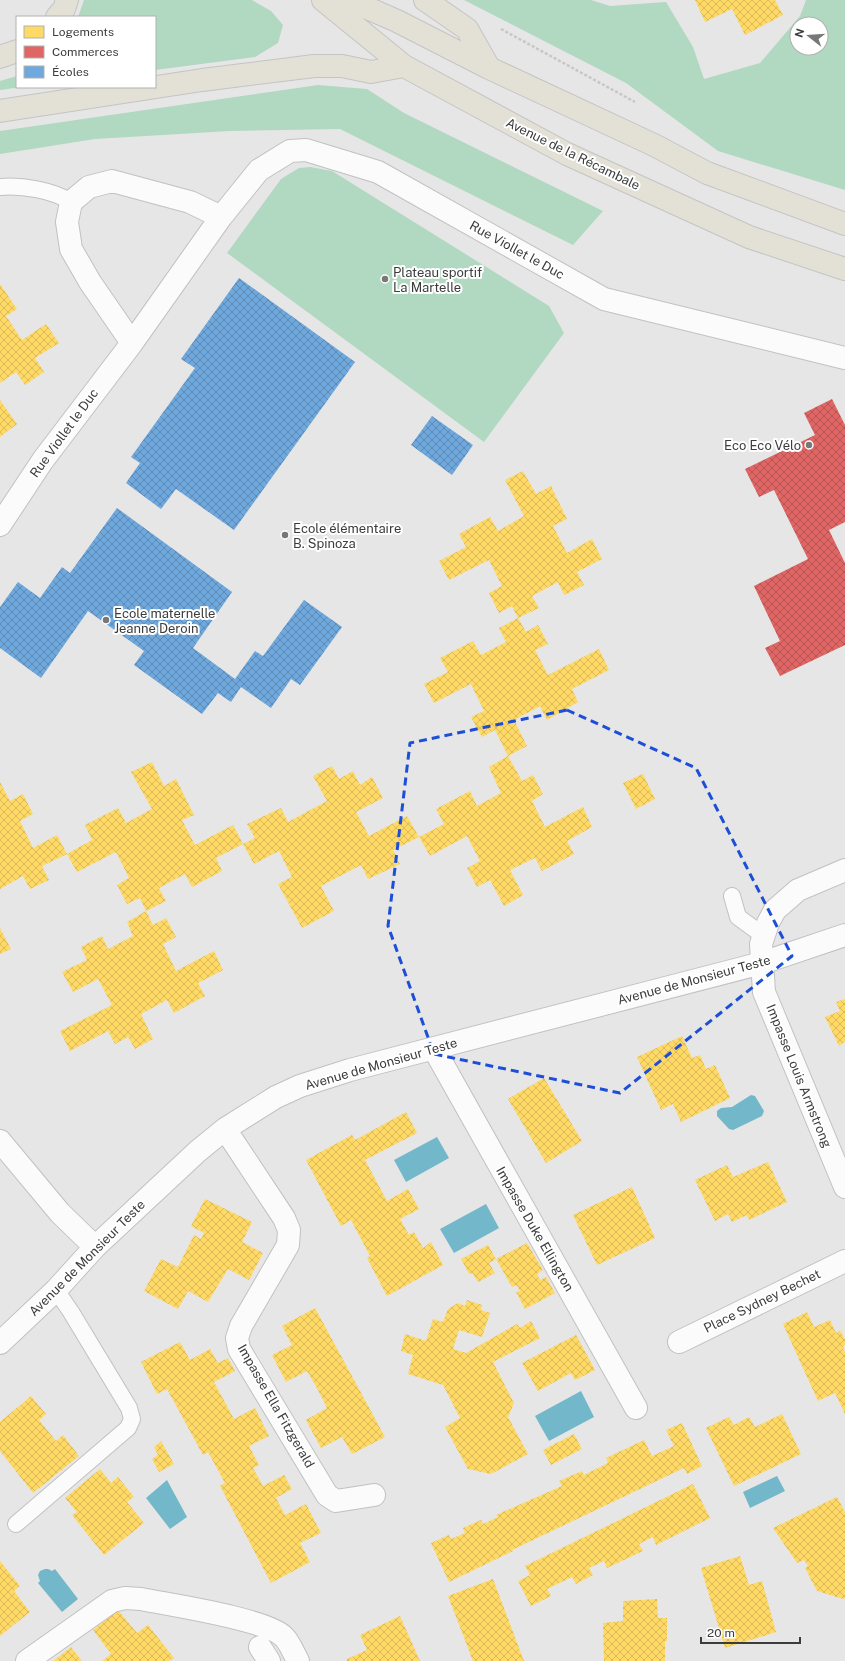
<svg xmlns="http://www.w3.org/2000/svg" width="845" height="1661" font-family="'Public Sans',sans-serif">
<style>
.green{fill:#b1d8c0;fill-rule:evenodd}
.water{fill:#72b7ca}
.homes{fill:url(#homes-cross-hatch)}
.shops{fill:url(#shops-cross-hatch)}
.schools{fill:url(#schools-cross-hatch)}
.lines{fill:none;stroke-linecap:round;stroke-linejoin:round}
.lane-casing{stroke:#c1c1c1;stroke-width:18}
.street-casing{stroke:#c1c1c1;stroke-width:24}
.primary-casing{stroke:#c4c4c4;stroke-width:24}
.path{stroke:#c7c7c7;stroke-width:2.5;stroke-dasharray:3 2;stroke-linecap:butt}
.lane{stroke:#fbfbfb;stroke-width:16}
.street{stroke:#fbfbfb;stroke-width:22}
.primary{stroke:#e3e0d6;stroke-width:22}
.marked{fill:none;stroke:#1d4ed8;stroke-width:3;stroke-dasharray:8 5;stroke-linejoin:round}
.poi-dot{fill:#777878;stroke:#fff;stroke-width:1.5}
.labels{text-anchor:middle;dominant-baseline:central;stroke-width:4;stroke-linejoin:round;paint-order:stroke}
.street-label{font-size:13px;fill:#3b3c3c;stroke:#fff}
.poi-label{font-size:13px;fill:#3b3c3c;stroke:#fff;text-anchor:start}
</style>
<defs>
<pattern id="homes-cross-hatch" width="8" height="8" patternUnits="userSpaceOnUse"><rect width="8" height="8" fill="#ffd966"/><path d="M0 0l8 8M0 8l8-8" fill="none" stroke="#dbbb59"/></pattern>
<pattern id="shops-cross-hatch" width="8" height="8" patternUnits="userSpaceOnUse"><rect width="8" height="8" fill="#e06666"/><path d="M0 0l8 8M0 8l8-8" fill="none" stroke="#b75555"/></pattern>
<pattern id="schools-cross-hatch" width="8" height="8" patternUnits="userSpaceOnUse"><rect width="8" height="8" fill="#6fa8dc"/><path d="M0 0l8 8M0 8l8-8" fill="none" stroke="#5c8ab4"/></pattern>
</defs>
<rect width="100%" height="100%" fill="#e6e6e6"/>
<path class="green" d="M84,0H252L271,11L283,25L278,43L255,57L155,70V17H78Z
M464,0H591L610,6L666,2L693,47L704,79L760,63L800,16L806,0H845V190L718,151L626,83ZM797,24H821V48H797Z
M17,76V87H22L0,90V81Z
M318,85L367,89L404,113L603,211L573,245L340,129L230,131L95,139L0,154V131Z
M310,167L332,171L549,306L564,333L484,442L227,253L281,179L299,168Z"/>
<path class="water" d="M751,1095L755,1096L764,1111L762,1116L733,1130L729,1129L717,1116V1111L721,1108L732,1107Z
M437,1137L449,1158L406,1182L394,1160Z
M486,1204L499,1228L454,1253L440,1229Z
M581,1391L594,1417L549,1441L535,1416Z
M777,1476L785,1491L750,1508L743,1492Z
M167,1480L187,1517L170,1529L146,1498Z
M45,1569H48L52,1571L55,1569L78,1599L62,1612L38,1583L40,1581L38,1575L40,1571Z"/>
<path class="homes" d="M695,0H775L783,15L745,35L732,9L705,22Z
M0,284L17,309L6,316L22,340L46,324L59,343L35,358L44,372L25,385L16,372L0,383Z
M0,400L17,424L0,437Z
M523,471L536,494L551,486L567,519L553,526L567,553L592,539L602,559L577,572L584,585L564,595L558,582L532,596L539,608L518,618L512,606L499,613L489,593L502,586L489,560L449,580L439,561L466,547L459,534L490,517L498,531L524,516L505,480Z
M518,618L526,632L538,625L548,644L535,650L548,675L599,649L609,670L572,689L578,702L547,720L540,706L514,720L527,746L508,756L495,730L482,737L471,717L484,711L471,684L434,703L424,684L448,672L440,658L473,641L481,655L506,642L499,628Z
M508,756L522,781L533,775L543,794L532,801L545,827L583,807L592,827L567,841L574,854L542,871L535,858L510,870L523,895L504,906L490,880L477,887L467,868L480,861L467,836L430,856L419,837L444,824L436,809L470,791L477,806L501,793L489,767Z
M152,762L164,786L176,779L194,815L182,820L195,845L233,825L243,844L216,858L222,871L192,887L185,874L159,888L166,901L146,911L140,898L127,904L117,885L129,878L116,852L77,872L67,854L42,866L49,880L30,889L23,876L0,889V782L10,801L23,794L33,814L20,821L33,848L57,835L67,854L92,840L85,825L118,808L126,823L152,809L131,772Z
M332,766L339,779L353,771L360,785L372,777L383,798L356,812L369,836L407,816L419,837L393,850L400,864L368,879L361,865L321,886L334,911L302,928L278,884L292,877L279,851L254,864L243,844L255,838L247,824L281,808L288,822L327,801L313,776Z
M643,774L655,799L636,809L623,783Z
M146,911L153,925L166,918L176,937L163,944L176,971L214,951L223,970L198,983L205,996L174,1013L167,1000L141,1014L153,1039L135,1049L128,1037L115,1044L108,1031L70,1051L60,1031L112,1005L98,979L73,992L62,972L87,960L81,947L102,936L108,949L133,936L127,922Z
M0,928L11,949L0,954Z
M845,999V1042L839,1046L825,1017L840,1011L836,1002Z
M682,1036L692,1058L700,1055L706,1069L715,1065L730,1098L681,1122L673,1104L661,1110L637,1057Z
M544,1078L582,1141L546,1163L508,1099Z
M406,1112L417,1133L365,1160L387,1201L408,1189L419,1209L400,1219L409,1235L414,1232L423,1248L431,1242L443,1265L387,1296L367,1258L370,1256L351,1220L341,1226L306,1160L352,1135L355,1140Z
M768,1162L787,1202L749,1220L747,1215L732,1222L728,1214L715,1221L695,1180L727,1165L733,1177Z
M632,1187L655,1238L597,1265L573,1215Z
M205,1199L252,1222L242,1242L263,1253L249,1280L228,1269L208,1302L188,1291L178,1309L144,1291L161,1259L178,1267L194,1235L201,1239L204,1233L191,1226Z
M527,1243L543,1270L537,1274L540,1280L546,1277L555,1293L525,1309L516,1292L520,1291L516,1285L512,1287L496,1259Z
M488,1245L496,1259L489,1263L495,1273L478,1282L472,1273L469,1274L461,1259Z
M467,1300L482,1305L481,1310L490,1313L482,1337L459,1330L453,1349L466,1353L517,1324L520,1328L531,1321L540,1338L493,1362L514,1403L508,1417L528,1454L491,1474L468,1469L445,1427L460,1418L443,1385L408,1374L413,1355L401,1351L405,1334L426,1341L433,1319L443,1322L448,1309L458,1303L465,1306Z
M315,1308L385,1437L352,1454L342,1437L321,1448L306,1420L327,1408L318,1390L307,1371L286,1382L272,1355L292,1345L282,1326Z
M807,1312L814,1327L830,1320L836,1333L840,1330L845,1339V1345L843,1347L845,1352V1414L835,1393L818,1401L783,1324Z
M576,1335L595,1370L575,1380L571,1373L538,1391L522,1363Z
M180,1342L190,1360L210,1349L218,1363L228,1358L235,1371L214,1382L234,1419L255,1408L269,1436L249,1446L259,1465L253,1468L263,1486L284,1475L292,1489L276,1498L285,1515L306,1504L321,1533L300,1543L310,1562L271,1583L220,1486L225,1483L208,1452L203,1455L167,1389L157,1394L141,1362Z
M31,1396L46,1414L39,1420L56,1441L63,1435L79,1456L33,1493L0,1451V1422Z
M782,1414L801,1454L734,1486L706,1428L729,1417L734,1425L749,1417L755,1427Z
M682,1423L702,1466L687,1474L684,1468L512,1550L513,1551L449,1582L431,1543L449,1535L451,1539L465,1533L463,1528L481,1520L483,1524L498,1517L496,1515L562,1486L559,1481L582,1471L584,1475L608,1463L606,1458L644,1440L652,1456L674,1446L666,1430Z
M574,1434L582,1449L551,1465L543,1450Z
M161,1441L174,1464L159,1472L152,1459L158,1455L154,1447Z
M100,1469L111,1483L118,1477L134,1497L127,1502L144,1523L104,1555L72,1515L77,1512L65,1498Z
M693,1484L710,1518L656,1545L653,1537L639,1544L643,1551L607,1568L604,1561L589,1568L593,1575L576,1584L572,1577L547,1589L551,1596L531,1606L518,1581L530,1575L525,1566Z
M837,1497L845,1512V1598L843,1599L817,1591L805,1568L808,1566L804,1560L797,1563L773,1528Z
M740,1556L749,1585L762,1581L776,1632L725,1648L701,1568Z
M0,1561L20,1586L14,1591L30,1612L0,1636Z
M493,1579L524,1661H473L448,1596Z
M657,1599L658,1618H667V1641H665V1661H604L603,1623L623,1621V1601Z
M118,1610L137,1633L148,1625L174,1658L169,1661H102L111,1654L93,1630Z
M400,1616L420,1661H347V1659L367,1650L360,1635Z
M71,1647L82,1661H53L57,1658Z"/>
<path class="shops" d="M832,399L845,425V522L829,530L845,563V645L780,676L765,648L780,641L754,586L808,559L774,490L759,497L745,469L815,435L804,413Z"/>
<path class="schools" d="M239,278L355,362L234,530L176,489L161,509L126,483L140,463L131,457L195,368L181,359Z
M432,416L473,445L452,475L411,445Z
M117,508L232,592L193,648L235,679L255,651L263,656L304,600L342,627L300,685L291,679L271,708L241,687L231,702L218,693L202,714L134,665L144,651L88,611L41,678L0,648V607L18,582L40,598L62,567L70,573Z"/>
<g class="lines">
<defs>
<path id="lane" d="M0,187C21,185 53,190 71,202
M732,896L738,917L764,936
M16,1524L128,1428L132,1419L129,1408L71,1312L56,1290"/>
<path id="street" d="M132,343L90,282L71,249L67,222L71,202L89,187L112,181L190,202L221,217
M0,525L43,460L132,343L221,217L259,170L290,151L306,150L378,172L604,299L845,358
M845,870L798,890L775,910L768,923L761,944L764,992L845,1187
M434,1049L636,1408
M225,1129L284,1218L289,1230L288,1245L241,1326L237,1338L239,1349L327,1495L336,1501L374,1495
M0,1141L60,1213L95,1247
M679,1342L845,1261
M0,1343L56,1290L95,1247L198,1151L225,1129L276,1097L300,1086L350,1070L762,963L845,935
M260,1647L269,1661
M27,1661L112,1601L125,1598L141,1599C170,1605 267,1619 284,1637C290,1643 294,1654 298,1661"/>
<path id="primary" d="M323,0L404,66L567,154L749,237L845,269
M349,0L397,21L489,68L654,145L707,173L845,224
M425,0L467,29L489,68
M57,17L64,9L67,0
M0,57L17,51
M0,111L202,80L314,66H342L371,72L404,66"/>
</defs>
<use href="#lane" class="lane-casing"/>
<use href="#street" class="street-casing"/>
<use href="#primary" class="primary-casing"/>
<path class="path" d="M501,29L635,102"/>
<use href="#lane" class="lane"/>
<use href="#street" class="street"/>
<use href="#primary" class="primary"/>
</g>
<path class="marked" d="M567,710L696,768L792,956L620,1093L434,1054L388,926L410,743Z"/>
<g class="poi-dot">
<circle cx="385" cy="279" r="4"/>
<circle cx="809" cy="445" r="4"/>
<circle cx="285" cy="535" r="4"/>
<circle cx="106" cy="620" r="4"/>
</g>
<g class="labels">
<g class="street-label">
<text transform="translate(573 154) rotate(26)">Avenue de la Récambale</text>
<text transform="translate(517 250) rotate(29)">Rue Viollet le Duc</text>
<text transform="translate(64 433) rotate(-54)">Rue Viollet le Duc</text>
<text transform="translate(694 980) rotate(-15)">Avenue de Monsieur Teste</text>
<text transform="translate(381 1064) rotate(-16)">Avenue de Monsieur Teste</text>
<text transform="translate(799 1076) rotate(68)">Impasse Louis Armstrong</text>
<text transform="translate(535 1229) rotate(60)">Impasse Duke Ellington</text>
<text transform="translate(87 1258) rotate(-45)">Avenue de Monsieur Teste</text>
<text transform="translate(762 1301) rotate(-26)">Place Sydney Bechet</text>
<text transform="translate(276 1406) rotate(60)">Impasse Ella Fitzgerald</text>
</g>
<g class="poi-label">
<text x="393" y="272">Plateau sportif<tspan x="393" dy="15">La Martelle</tspan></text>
<text x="801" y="445" text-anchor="end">Eco Eco Vélo</text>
<text x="293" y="528">Ecole élémentaire<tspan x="293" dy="15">B. Spinoza</tspan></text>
<text x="114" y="613">Ecole maternelle<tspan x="114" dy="15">Jeanne Deroin</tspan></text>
</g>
</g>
<rect x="16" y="16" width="140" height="72" fill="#ffffff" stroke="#b1b1b1"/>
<rect x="24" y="26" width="20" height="12" fill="#ffd966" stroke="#b1b1b1"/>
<text x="52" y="36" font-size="12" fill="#3b3c3c">Logements</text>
<rect x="24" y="46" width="20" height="12" fill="#e06666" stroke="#b1b1b1"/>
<text x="52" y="56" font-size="12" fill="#3b3c3c">Commerces</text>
<rect x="24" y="66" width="20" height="12" fill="#6fa8dc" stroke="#b1b1b1"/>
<text x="52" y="76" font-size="12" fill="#3b3c3c">Écoles</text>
<g transform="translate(809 36) rotate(287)"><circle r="19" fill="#ffffff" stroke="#b1b1b1"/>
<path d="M0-3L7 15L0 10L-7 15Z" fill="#777878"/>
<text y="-6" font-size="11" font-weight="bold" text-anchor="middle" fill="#3b3c3c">N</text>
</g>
<path d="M701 1637v6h99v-6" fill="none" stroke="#3b3c3c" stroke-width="2"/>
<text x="707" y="1637" font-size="12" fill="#3b3c3c" stroke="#ffffff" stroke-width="3" paint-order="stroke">20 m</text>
</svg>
